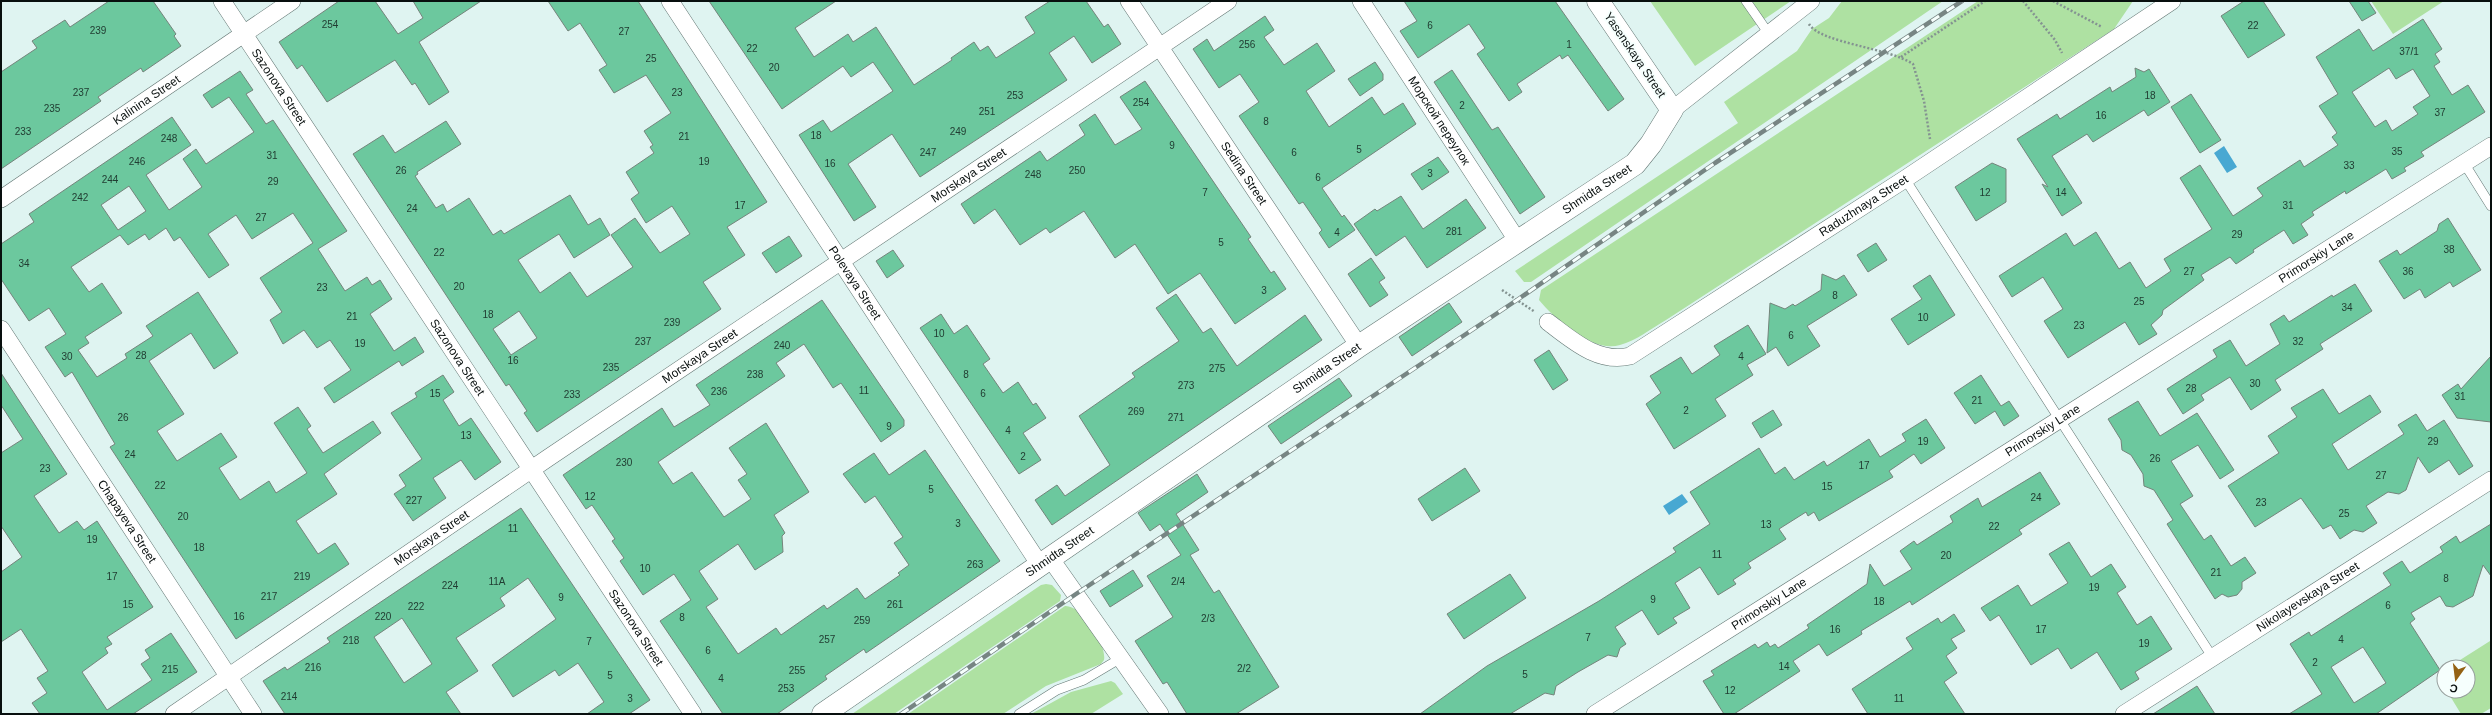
<svg xmlns="http://www.w3.org/2000/svg" width="2492" height="715" font-family="Helvetica,sans-serif">
<style>
.green{fill:#aee1a2}
.water{fill:#48a8d2}
.building{fill:#6cc89e;stroke:#74847b;fill-rule:evenodd}
.lines{fill:none;stroke-linecap:round;stroke-linejoin:round}
.lane-casing{stroke:#647774;stroke-width:10}
.street-casing{stroke:#647774;stroke-width:18}
.secondary-casing{stroke:#647774;stroke-width:23}
.path{stroke:#849391;stroke-width:2.5;stroke-dasharray:2 2;stroke-linecap:butt}
.lane{stroke:#fff;stroke-width:9}
.street{stroke:#fff;stroke-width:17}
.secondary{stroke:#fff;stroke-width:22}
.rail-casing{stroke:#778583;stroke-width:4.5}
.rail{stroke:#f6fffd;stroke-width:3;stroke-dasharray:9;stroke-linecap:butt}
.labels{text-anchor:middle;dominant-baseline:central;stroke-width:4;stroke-linejoin:round;paint-order:stroke}
.number-label{font-size:10px;fill:#213d32}
.street-label{font-size:12px;fill:#080f0e;stroke:#f6fffd}
</style>
<rect width="100%" height="100%" fill="#dff4f1"/>
<path class="green" d="M1650,1H1742L1757,24L1695,66Z
M1751,1H1791L1763,20Z
M1842,1H1943L1531,282H1524L1515,271L1738,123L1724,102L1797,51L1812,29L1829,18Z
M1978,1H2133L2114,29L1666,320C1652,328 1636,341 1620,345C1592,353 1556,320 1539,300L1541,290Z
M2371,1H2444L2393,34Z
M1046,584L1052,585L1061,595L1060,601L894,714H852L1041,585Z
M1065,606C1082,605 1107,644 1104,660L1101,664L1046,686L1003,714H908Z
M2490,641L2491,708L2481,714H2461L2447,691H2468V667H2449Z
M1111,681L1115,683L1123,694L1091,714H1031L1071,692Z"/>
<path class="water" d="M2224,146L2237,167L2227,173L2214,153Z
M1682,494L1688,502L1669,515L1663,506Z"/>
<path class="building" d="M109,1H153L176,34L174,36L181,46L143,72L141,68L98,97L101,101L1,169V72L37,48L32,41L65,20L70,27Z
M339,1H375L398,34L423,18L413,1H481L419,42L449,92L429,105L415,83L412,85L395,60L327,102L302,65L297,69L279,42Z
M548,1H638L767,202L727,227L745,255L703,282L721,309L537,432L524,413L527,411L509,384L506,386L353,154L383,135L395,153L446,121L461,144L417,172L418,174L415,176L436,208L443,204L447,212L469,198L493,235L501,230L504,234L570,195L588,225L600,218L610,235L574,258L559,234L518,260L540,293L570,272L587,297L633,267L611,235L635,218L660,253L690,234L672,206L646,223L631,199L639,193L626,172L654,153L650,147L653,145L644,131L671,113L646,75L614,93L599,70L607,65L580,23L568,31ZM519,311L537,338L511,355L493,329Z
M709,1H836L795,28L814,57L848,34L853,42L876,27L914,85L952,60L951,58L974,42L980,51L988,46L996,58L1035,33L1025,17L1050,1H1086L1104,27L1108,24L1121,44L1092,63L1074,36L1049,53L1067,80L920,177L892,134L848,164L876,207L854,221L799,135L823,120L831,132L893,91L873,62L851,77L843,66L782,109Z
M1404,1H1555L1624,99L1608,111L1568,55L1562,59L1560,55L1517,84L1522,92L1509,101L1477,54L1485,48L1469,24L1418,58L1400,31L1417,21Z
M2244,1H2263L2285,35L2248,58L2221,16Z
M2349,1H2368L2376,13L2362,21Z
M1265,16L1274,30L1264,37L1284,65L1317,43L1335,71L1306,91L1329,127L1372,97L1384,115L1403,103L1416,124L1322,188L1342,217L1344,215L1355,230L1329,248L1319,233L1322,230L1303,202L1299,204L1239,116L1259,102L1240,74L1219,88L1193,49L1207,39L1214,51Z
M2423,19L2442,49L2435,54L2440,62L2434,66L2452,95L2468,85L2485,112L2421,152L2424,156L2404,168L2406,171L2392,179L2386,169L2346,194L2345,191L2312,212L2314,215L2301,224L2308,235L2293,244L2284,230L2253,250L2254,252L2236,264L2230,257L2201,275L2204,280L2163,310L2162,315L2151,325L2157,334L2139,345L2125,322L2068,358L2044,321L2063,309L2043,277L2012,297L1999,276L2066,233L2074,246L2096,232L2119,269L2130,262L2146,288L2171,271L2164,259L2212,229L2180,178L2200,165L2233,216L2263,196L2257,188L2300,160L2304,167L2338,145L2332,137L2337,133L2319,106L2338,94L2316,57L2359,29L2373,51ZM2389,68L2396,79L2413,69L2430,96L2413,107L2418,114L2392,131L2386,120L2375,127L2352,92Z
M1375,62L1383,74V80L1360,96L1348,79Z
M2135,68L2144,72L2149,69L2170,102L2148,116L2144,110L2093,142L2087,134L2052,156L2082,203L2062,216L2042,184L2048,187L2017,139L2057,114L2060,119L2110,87L2112,92L2136,77Z
M1452,70L1492,130L1498,127L1545,197L1520,214L1434,82Z
M240,71L253,90L246,94L266,124L273,120L347,231L318,249L345,291L367,277L372,285L380,280L392,299L370,314L394,351L415,337L424,352L402,366L399,361L334,403L324,388L351,370L330,340L317,348L304,330L283,344L270,320L282,312L260,278L313,243L293,213L252,239L236,215L208,234L229,265L209,278L180,237L174,241L166,228L149,240L145,234L128,245L120,235L71,267L89,292L102,283L122,313L85,337L89,343L78,350L97,377L127,358L125,354L153,336L146,326L198,292L238,353L214,369L191,333L149,361L184,414L157,431L177,461L221,433L237,457L219,468L240,500L269,481L276,493L307,473L274,423L298,407L311,426L307,429L323,453L373,421L381,433L324,474L337,494L296,521L318,554L335,543L349,564L236,639L110,447L115,444L72,372L65,377L45,347L66,334L49,308L29,321L1,279V244L34,222L29,214L172,117L191,145L146,175L169,210L202,187L183,159L196,149L206,164L254,132L229,97L212,108L203,95ZM129,186L146,211L118,230L101,205Z
M1145,81L1251,237L1248,239L1271,273L1274,271L1286,289L1235,324L1200,273L1168,294L1135,244L1115,258L1084,211L1050,233L1046,228L1020,245L995,209L974,224L961,204L1040,151L1047,161L1085,135L1079,125L1095,114L1115,145L1142,129L1120,97Z
M2191,94L2221,140L2200,153L2171,107Z
M1438,157L1449,172L1422,190L1411,174Z
M1992,163L2006,169V202L1976,221L1955,187Z
M1401,196L1423,229L1466,199L1486,228L1427,268L1405,236L1376,256L1354,224L1375,209L1377,211Z
M2448,218L2481,270L2453,287L2450,282L2425,298L2420,289L2404,299L2379,261L2397,250L2400,255L2437,231L2439,224Z
M789,236L802,256L776,273L762,253Z
M1876,243L1887,260L1868,272L1857,255Z
M893,250L904,266L887,278L876,261Z
M1371,258L1385,278L1379,282L1388,295L1370,307L1348,274Z
M1822,274L1836,280L1844,275L1857,295L1807,326L1820,346L1788,366L1776,347L1767,353L1770,303L1785,309L1793,304L1795,306L1821,290Z
M1930,275L1955,315L1908,345L1891,319L1922,299L1913,286Z
M2355,284L2372,311L2320,344L2323,349L2275,380L2281,390L2251,410L2230,377L2201,395L2204,400L2183,414L2167,389L2217,357L2213,350L2230,340L2246,366L2280,344L2270,324L2284,315L2289,322L2332,295L2333,297Z
M1176,294L1203,333L1211,328L1237,366L1305,315L1322,340L1052,525L1035,500L1057,485L1065,496L1110,465L1079,416L1135,377L1132,373L1179,341L1156,308Z
M822,300L904,420V426L881,442L841,383L833,388L804,344L776,363L785,376L658,462L673,484L692,472L724,517L751,499L738,480L747,474L729,448L766,423L809,492L774,515L785,533L782,536L783,552L755,570L738,544L699,571L718,599L706,607L738,654L776,628L781,635L824,605L827,609L857,588L865,599L900,575L898,573L909,565L894,543L903,537L875,496L865,503L843,474L874,453L889,475L925,450L1000,561L866,653L864,649L825,676L827,679L777,714H723L660,621L691,600L674,574L643,595L620,561L624,558L612,541L615,539L592,505L586,509L563,475L662,408L674,427L710,405L696,385Z
M1449,303L1462,322L1412,356L1399,337Z
M941,314L954,334L967,325L990,359L983,364L1003,393L1018,382L1033,405L1036,403L1046,418L1023,433L1041,460L1019,474L920,328Z
M1748,325L1766,354L1747,365L1753,375L1715,399L1726,416L1674,449L1646,404L1661,393L1650,376L1681,357L1692,374L1720,355L1714,346Z
M1549,350L1568,380L1553,390L1534,360Z
M2491,356V422L2457,418L2442,395L2458,384L2461,389Z
M1,373L67,474L34,496L59,533L77,521L84,530L97,521L153,607L107,637L112,644L105,648L108,653L82,672L107,710L152,680L141,664L150,658L145,650L171,633L197,672L133,714H40L32,703L47,693L37,678L48,671L21,629L1,642V572L22,557L1,526V453L23,439L1,405Z
M443,375L454,392L443,400L459,426L471,418L501,462L475,480L461,460L433,478L446,498L413,521L394,494L406,486L399,475L422,459L391,413L417,397L415,393Z
M1981,375L2001,406L2009,401L2019,416L2004,426L1995,411L1975,424L1954,393Z
M1339,378L1352,396L1281,444L1268,426Z
M2323,389L2339,414L2370,395L2381,412L2332,444L2348,470L2404,434L2398,425L2416,414L2427,431L2444,420L2473,466L2459,475L2449,460L2429,473L2418,457L2406,490L2399,494L2388,492L2366,506L2377,523L2363,532L2354,530L2340,539L2331,525L2323,529L2301,498L2255,527L2228,486L2279,453L2268,436L2297,417L2291,408Z
M2138,401L2160,436L2197,413L2234,470L2220,479L2198,445L2171,461L2193,496L2180,504L2204,540L2211,535L2231,566L2245,557L2256,573L2242,582V589L2237,595L2228,597L2222,594L2215,599L2167,524L2173,520L2154,490L2144,486L2143,474L2131,455L2122,450L2121,440L2108,419Z
M1773,410L1782,425L1761,438L1752,423Z
M1926,419L1945,448L1921,464L1914,454L1889,471L1893,477L1819,521L1814,512L1808,516L1806,512L1779,529L1786,539L1748,563L1751,568L1733,580L1736,584L1718,595L1700,567L1675,583L1690,608L1673,618L1677,623L1658,635L1642,610L1615,627L1626,644L1620,648L1617,657L1608,655L1578,672L1556,686L1554,695L1545,693L1510,714H1420L1487,666L1599,601L1676,552L1673,548L1710,524L1690,492L1759,448L1775,474L1785,467L1794,480L1824,461L1827,466L1869,439L1880,457L1906,441L1902,434Z
M1465,468L1480,491L1432,521L1418,499Z
M2040,472L2060,504L2019,530L2022,534L1912,605L1910,601L1861,631L1862,634L1827,656L1819,644L1793,661L1800,671L1734,714H1724L1703,681L1714,675L1711,671L1755,644L1758,648L1767,642L1770,647L1775,644L1778,648L1809,628L1807,625L1867,584L1870,564L1884,586L1912,569L1900,551L1914,541L1917,545L1953,522L1950,516L1978,498L1982,507Z
M1197,474L1208,492L1176,514L1199,550L1190,555L1214,593L1219,590L1279,687L1236,714H1187L1167,682L1163,684L1135,641L1173,617L1147,576L1181,555L1160,524L1150,531L1138,513Z
M521,508L650,700L629,714H587L604,702L578,663L559,676L555,670L513,697L492,665L556,619L528,578L500,598L505,606L456,638L478,671L446,692L461,714H285L263,681L285,667L287,670L330,642L327,638ZM402,618L432,664L404,683L374,637Z
M2491,524V576L2483,565L2473,596L2453,607L2446,606L2440,596L2411,613L2415,619L2410,623L2440,670L2376,714H2289L2322,694L2290,644L2309,632L2311,636L2391,585L2383,573L2402,561L2410,573L2443,552L2440,547L2456,536L2460,543ZM2363,647L2386,683L2354,703L2331,667Z
M2069,542L2091,577L2111,564L2126,587L2117,593L2137,625L2151,616L2172,649L2135,672L2139,679L2121,690L2097,652L2071,669L2058,648L2031,665L1999,615L1990,621L1981,608L2018,585L2031,606L2068,583L2049,554Z
M1133,570L1143,586L1110,607L1100,591Z
M1510,574L1526,598L1464,639L1447,614Z
M1954,614L1965,631L1951,639L1957,648L1946,656L1957,673L1944,682L1965,714H1868L1852,689L1913,649L1906,638L1938,618L1941,623Z
M2197,686L2215,714H2153L2172,702Z"/>
<g class="lines">
<defs>
<path id="lane" d="M1746,1L1769,34
M2464,163L2491,206
M1905,179L2213,658
M1019,714L1057,690L1084,680L1121,658"/>
<g id="street">
<path id="s1" d="M222,1L693,714"/>
<path id="s2" d="M670,1L1040,565"/>
<path id="s3" d="M1129,1L1359,346"/>
<path id="s4" d="M1361,1L1517,240"/>
<path d="M1672,110L1811,1"/>
<path id="s5" d="M1,199L292,1"/>
<path id="s6" d="M1548,322C1572,340 1598,364 1630,356L1905,179L2172,1"/>
<path id="s7" d="M1,329L253,714"/>
<path d="M1050,558L1160,714"/>
<path id="s8" d="M174,714L548,458L1228,1"/>
<path id="s9" d="M1595,714L2491,146"/>
<path id="s10" d="M2124,714L2491,480"/>
</g>
<g id="secondary">
<path id="s11" d="M823,714L1359,346L1635,164L1651,144L1672,110L1598,1"/>
</g>
</defs>
<use href="#lane" class="lane-casing"/>
<use href="#street" class="street-casing"/>
<use href="#secondary" class="secondary-casing"/>
<path class="path" d="M2023,1L2055,40L2062,53
M2053,1L2102,27
M1809,24C1820,43 1890,48 1913,64L1924,101L1930,139
M1901,57L1985,1
M1502,290L1535,312"/>
<use href="#lane" class="lane"/>
<use href="#street" class="street"/>
<use href="#secondary" class="secondary"/>
<defs>
<path id="rail" d="M901,714L1076,594L1517,300L1715,163L1962,1"/>
</defs>
<use href="#rail" class="rail-casing"/>
<use href="#rail" class="rail"/>
</g>
<g class="labels">
<g class="number-label">
<text x="330" y="24">254</text>
<text x="1430" y="25">6</text>
<text x="2253" y="25">22</text>
<text x="98" y="30">239</text>
<text x="624" y="31">27</text>
<text x="1247" y="44">256</text>
<text x="1569" y="44">1</text>
<text x="752" y="48">22</text>
<text x="2409" y="51">37/1</text>
<text x="651" y="58">25</text>
<text x="774" y="67">20</text>
<text x="81" y="92">237</text>
<text x="677" y="92">23</text>
<text x="1015" y="95">253</text>
<text x="2150" y="95">18</text>
<text x="1141" y="102">254</text>
<text x="1462" y="105">2</text>
<text x="52" y="108">235</text>
<text x="987" y="111">251</text>
<text x="2440" y="112">37</text>
<text x="2101" y="115">16</text>
<text x="1266" y="121">8</text>
<text x="23" y="131">233</text>
<text x="958" y="131">249</text>
<text x="816" y="135">18</text>
<text x="684" y="136">21</text>
<text x="169" y="138">248</text>
<text x="1172" y="145">9</text>
<text x="1359" y="149">5</text>
<text x="2397" y="151">35</text>
<text x="928" y="152">247</text>
<text x="1294" y="152">6</text>
<text x="272" y="155">31</text>
<text x="137" y="161">246</text>
<text x="704" y="161">19</text>
<text x="830" y="163">16</text>
<text x="2349" y="165">33</text>
<text x="401" y="170">26</text>
<text x="1077" y="170">250</text>
<text x="1430" y="173">3</text>
<text x="1033" y="174">248</text>
<text x="1318" y="177">6</text>
<text x="110" y="179">244</text>
<text x="273" y="181">29</text>
<text x="1205" y="192">7</text>
<text x="1985" y="192">12</text>
<text x="2061" y="192">14</text>
<text x="80" y="197">242</text>
<text x="740" y="205">17</text>
<text x="2288" y="205">31</text>
<text x="412" y="208">24</text>
<text x="261" y="217">27</text>
<text x="1454" y="231">281</text>
<text x="1337" y="232">4</text>
<text x="2237" y="234">29</text>
<text x="1221" y="242">5</text>
<text x="2449" y="249">38</text>
<text x="439" y="252">22</text>
<text x="24" y="263">34</text>
<text x="2189" y="271">27</text>
<text x="2408" y="271">36</text>
<text x="459" y="286">20</text>
<text x="322" y="287">23</text>
<text x="1264" y="290">3</text>
<text x="1835" y="295">8</text>
<text x="2139" y="301">25</text>
<text x="2347" y="307">34</text>
<text x="488" y="314">18</text>
<text x="352" y="316">21</text>
<text x="1923" y="317">10</text>
<text x="672" y="322">239</text>
<text x="2079" y="325">23</text>
<text x="939" y="333">10</text>
<text x="1791" y="335">6</text>
<text x="643" y="341">237</text>
<text x="2298" y="341">32</text>
<text x="360" y="343">19</text>
<text x="782" y="345">240</text>
<text x="141" y="355">28</text>
<text x="67" y="356">30</text>
<text x="1741" y="356">4</text>
<text x="513" y="360">16</text>
<text x="611" y="367">235</text>
<text x="1217" y="368">275</text>
<text x="755" y="374">238</text>
<text x="966" y="374">8</text>
<text x="2255" y="383">30</text>
<text x="1186" y="385">273</text>
<text x="2191" y="388">28</text>
<text x="864" y="390">11</text>
<text x="719" y="391">236</text>
<text x="435" y="393">15</text>
<text x="983" y="393">6</text>
<text x="572" y="394">233</text>
<text x="2460" y="396">31</text>
<text x="1977" y="400">21</text>
<text x="1686" y="410">2</text>
<text x="1136" y="411">269</text>
<text x="123" y="417">26</text>
<text x="1176" y="417">271</text>
<text x="889" y="426">9</text>
<text x="1008" y="430">4</text>
<text x="466" y="435">13</text>
<text x="1923" y="441">19</text>
<text x="2433" y="441">29</text>
<text x="130" y="454">24</text>
<text x="1023" y="456">2</text>
<text x="2155" y="458">26</text>
<text x="624" y="462">230</text>
<text x="1864" y="465">17</text>
<text x="45" y="468">23</text>
<text x="2381" y="475">27</text>
<text x="160" y="485">22</text>
<text x="1827" y="486">15</text>
<text x="931" y="489">5</text>
<text x="590" y="496">12</text>
<text x="2036" y="497">24</text>
<text x="414" y="500">227</text>
<text x="2261" y="502">23</text>
<text x="2344" y="513">25</text>
<text x="183" y="516">20</text>
<text x="958" y="523">3</text>
<text x="1766" y="524">13</text>
<text x="1994" y="526">22</text>
<text x="513" y="528">11</text>
<text x="92" y="539">19</text>
<text x="199" y="547">18</text>
<text x="1717" y="554">11</text>
<text x="1946" y="555">20</text>
<text x="975" y="564">263</text>
<text x="645" y="568">10</text>
<text x="2216" y="572">21</text>
<text x="112" y="576">17</text>
<text x="302" y="576">219</text>
<text x="2446" y="578">8</text>
<text x="497" y="581">11А</text>
<text x="1178" y="581">2/4</text>
<text x="450" y="585">224</text>
<text x="2094" y="587">19</text>
<text x="269" y="596">217</text>
<text x="561" y="597">9</text>
<text x="1653" y="599">9</text>
<text x="1879" y="601">18</text>
<text x="128" y="604">15</text>
<text x="895" y="604">261</text>
<text x="2388" y="605">6</text>
<text x="416" y="606">222</text>
<text x="239" y="616">16</text>
<text x="383" y="616">220</text>
<text x="682" y="617">8</text>
<text x="1208" y="618">2/3</text>
<text x="862" y="620">259</text>
<text x="1835" y="629">16</text>
<text x="2041" y="629">17</text>
<text x="1588" y="637">7</text>
<text x="827" y="639">257</text>
<text x="2341" y="639">4</text>
<text x="351" y="640">218</text>
<text x="589" y="641">7</text>
<text x="2144" y="643">19</text>
<text x="708" y="650">6</text>
<text x="2315" y="662">2</text>
<text x="1784" y="666">14</text>
<text x="313" y="667">216</text>
<text x="1244" y="668">2/2</text>
<text x="170" y="669">215</text>
<text x="797" y="670">255</text>
<text x="1525" y="674">5</text>
<text x="610" y="675">5</text>
<text x="721" y="678">4</text>
<text x="786" y="688">253</text>
<text x="1730" y="690">12</text>
<text x="289" y="696">214</text>
<text x="630" y="698">3</text>
<text x="1899" y="698">11</text>
</g>
<g class="street-label">
<text transform="translate(1635 55) rotate(56)">Yasenskaya Street</text>
<text stroke="none"><textPath href="#s1" startOffset="103">Sazonova Street</textPath></text>
<text stroke="none"><textPath href="#s5" startOffset="176">Kalinina Street</textPath></text>
<text stroke="none"><textPath href="#s4" startOffset="143">Морской переулок</textPath></text>
<text stroke="none"><textPath href="#s3" startOffset="207">Sedina Street</textPath></text>
<text stroke="none"><textPath href="#s8" startOffset="960">Morskaya Street</textPath></text>
<text stroke="none"><textPath href="#s11" startOffset="935">Shmidta Street</textPath></text>
<text stroke="none"><textPath href="#s6" startOffset="370">Raduzhnaya Street</textPath></text>
<text stroke="none"><textPath href="#s9" startOffset="854">Primorskiy Lane</textPath></text>
<text stroke="none"><textPath href="#s2" startOffset="337">Polevaya Street</textPath></text>
<text stroke="none"><textPath href="#s8" startOffset="636">Morskaya Street</textPath></text>
<text stroke="none"><textPath href="#s1" startOffset="427">Sazonova Street</textPath></text>
<text stroke="none"><textPath href="#s11" startOffset="611">Shmidta Street</textPath></text>
<text stroke="none"><textPath href="#s9" startOffset="530">Primorskiy Lane</textPath></text>
<text stroke="none"><textPath href="#s7" startOffset="230">Chapayeva Street</textPath></text>
<text stroke="none"><textPath href="#s8" startOffset="312">Morskaya Street</textPath></text>
<text stroke="none"><textPath href="#s11" startOffset="287">Shmidta Street</textPath></text>
<text stroke="none"><textPath href="#s10" startOffset="218">Nikolayevskaya Street</textPath></text>
<text stroke="none"><textPath href="#s9" startOffset="206">Primorskiy Lane</textPath></text>
<text stroke="none"><textPath href="#s1" startOffset="751">Sazonova Street</textPath></text>
</g>
</g>
<rect width="2492" height="715" fill="none" stroke="#080f0e" stroke-width="4"/>
<g transform="translate(2456 679) rotate(194)"><circle r="19" fill="#f6fffd" stroke="#979f9d"/>
<path d="M0-3L7 15L0 10L-7 15Z" fill="#946213"/>
<text y="-6" font-size="11" font-weight="bold" text-anchor="middle" fill="#080f0e">С</text>
</g>
</svg>
